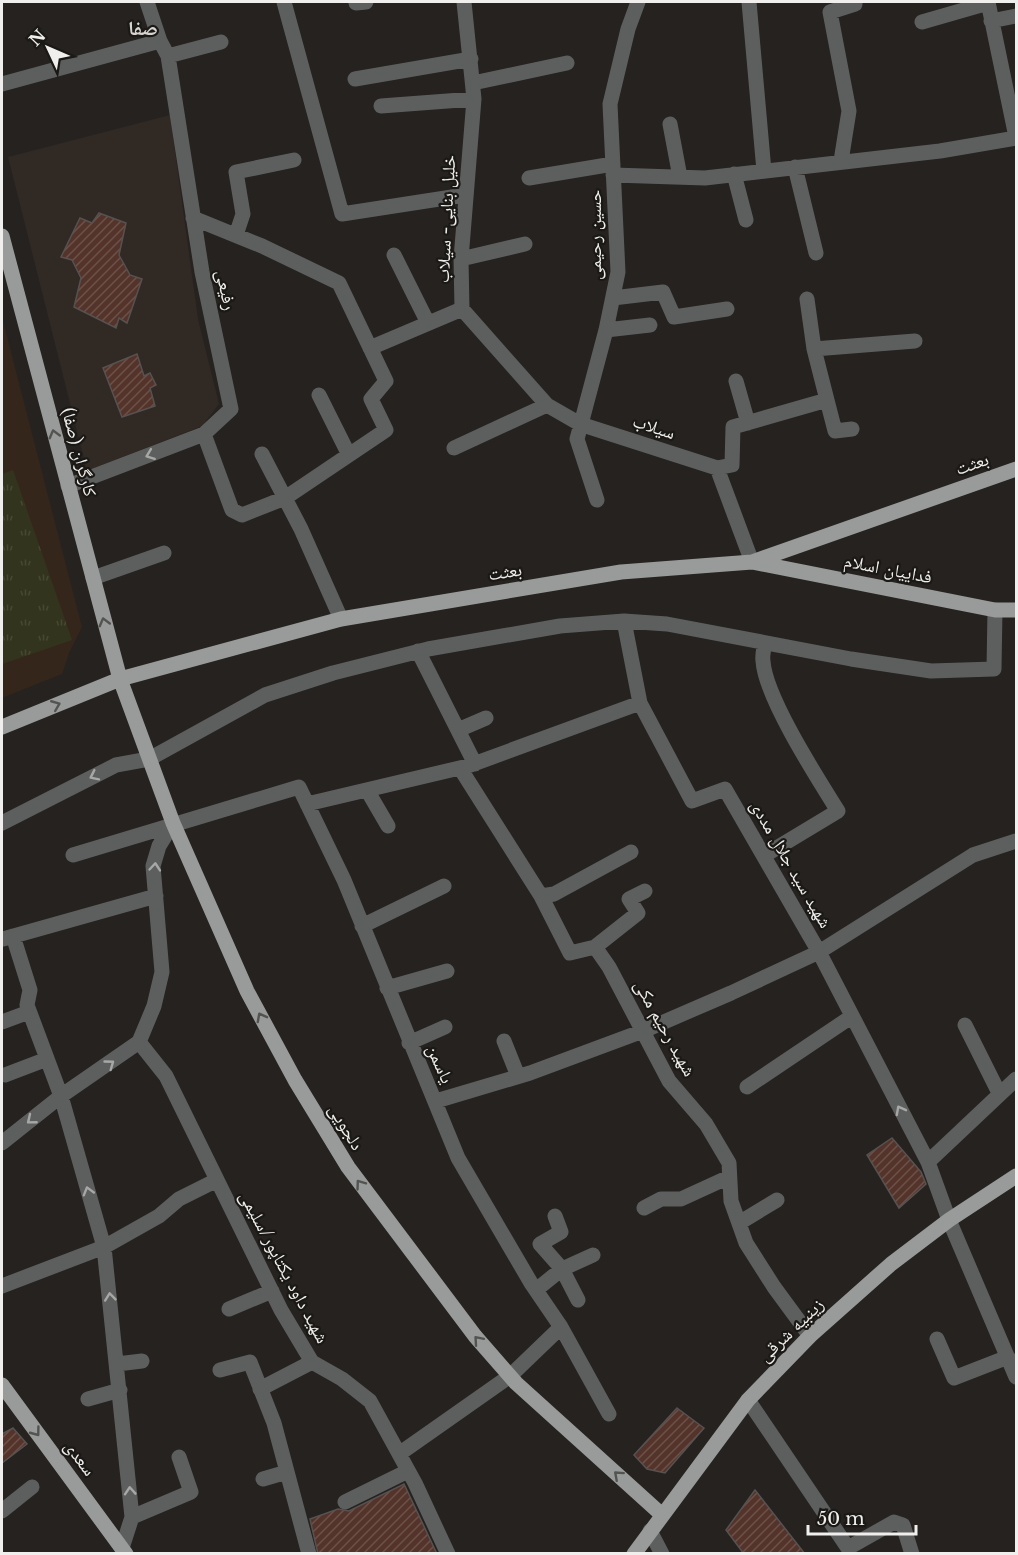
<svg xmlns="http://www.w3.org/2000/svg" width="1018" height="1555" font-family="'Libre Baskerville','Noto Naskh Arabic',serif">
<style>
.built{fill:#312923}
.education{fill:#35261b}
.grass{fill:url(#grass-tufts)}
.building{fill:url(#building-hatch);stroke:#575251;stroke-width:1.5}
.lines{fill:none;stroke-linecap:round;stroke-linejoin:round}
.minor{stroke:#5d5f5e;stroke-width:15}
.major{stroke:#989b99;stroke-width:15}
.oneway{stroke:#535451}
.oneway2{stroke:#a7a7a6}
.labels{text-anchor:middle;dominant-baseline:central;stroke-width:4.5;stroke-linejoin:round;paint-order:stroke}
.street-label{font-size:18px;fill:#f1efed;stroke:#1b1916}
.neighbourhood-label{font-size:20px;font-weight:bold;fill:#d7d3d0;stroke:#1b1916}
</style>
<defs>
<pattern id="grass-tufts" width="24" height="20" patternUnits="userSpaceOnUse" patternTransform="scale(1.5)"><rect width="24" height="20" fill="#32341d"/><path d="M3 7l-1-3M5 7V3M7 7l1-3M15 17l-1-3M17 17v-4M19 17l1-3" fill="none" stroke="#464833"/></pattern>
<pattern id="building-hatch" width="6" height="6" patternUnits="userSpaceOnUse" patternTransform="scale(1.5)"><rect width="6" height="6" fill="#53332a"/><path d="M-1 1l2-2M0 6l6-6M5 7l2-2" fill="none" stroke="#6c5149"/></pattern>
</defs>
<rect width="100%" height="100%" fill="#252220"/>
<path class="built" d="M170,115L198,319L219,404L202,426L87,471L8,157Z"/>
<path class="education" d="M2,317L82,627L69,653L62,674L2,698Z"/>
<path class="grass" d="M13,470L72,640L2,664V474Z"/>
<path class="building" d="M99,213L126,223L119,255L130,275L142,279L127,323L119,318L116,328L74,307L81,278L72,260L61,257L80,218L92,223Z
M137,354L144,376L150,373L156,385L150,388L155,406L122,417L103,368Z
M892,1138L921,1172L926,1184L899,1208L867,1155Z
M677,1408L704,1428L665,1473L647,1469L634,1455Z
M13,1428L27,1444L2,1463V1434Z
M404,1484L437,1554H318L310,1519L338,1509L349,1511Z
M755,1490L805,1554H744L726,1530Z"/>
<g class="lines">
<path class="minor" d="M284,2L342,214L465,195
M464,2L474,99L461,259L462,309L547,405L580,424L717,468L732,465L733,427L827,400L814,349L807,299
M749,2L764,171
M988,2L1016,137
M356,3L366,2
M991,21L1016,16
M922,22L988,3
M168,56L221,42
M355,79L471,59
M473,83L567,63
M2,84L160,41
M381,106L474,99
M670,124L680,177
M841,161L849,111L830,12L855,4V2
M795,167L816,253
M734,174L746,220
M613,175L705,178L940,151L1016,138
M529,178L613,164
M193,218L262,246L339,283L386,381L371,399L386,430L285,498L242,515L232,510L204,434
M236,235L243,214L236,172L294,160
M394,255L428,323
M461,259L525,244
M613,298L663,292L674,317L727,309
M606,330L650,325
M370,348L462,309
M814,349L915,341
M736,381L748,423
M319,395L349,455
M827,400L835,431L852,429
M454,448L547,405
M262,454L301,529L341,619
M717,468L752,562
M68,486L204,434L231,409L202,272L168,56L160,41L147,2
M597,500L577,439L606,330L618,272L610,104L628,29L638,2
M93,578L164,553
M624,621L640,703L692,801L725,789L819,952L928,1162L949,1220L1016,1377
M418,651L475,764
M458,730L486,718
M460,768L541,896L570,953L595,947L638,913L629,899L645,891
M367,790L388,826
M307,804L468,766L640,703
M2,823L116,765L149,759L265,695L333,673L428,649L560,626L624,621L667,624L851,659L931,671L994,669L995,610
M73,855L299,787L344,880L458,1158L531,1283L561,1327L510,1376L399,1454
M765,855L838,811C818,779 765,697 763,661C762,655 764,648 765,643
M541,896L554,894L631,852
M362,926L444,886
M13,936L30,990L27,1005L61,1096L104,1247L132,1517L122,1548
M3,939L156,896
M595,947L609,967L669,1081L706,1124L729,1163L731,1201L746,1243L774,1287L810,1336
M387,988L447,971
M2,1022L29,1012
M965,1025L999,1093
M504,1041L518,1076
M139,1042L166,1076L281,1310L312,1362L342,1379L370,1401L415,1483L448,1554
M409,1043L445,1027
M5,1075L47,1059
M747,1087L851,1017
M436,1101L530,1073L643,1031L731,993L819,952L973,855L1016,841
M2,1143L61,1096L139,1042L154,1006L162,972L153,866L159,846L173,823
M928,1162L1016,1079
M644,1208L661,1199H681L729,1177
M555,1216L561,1232L540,1244L562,1269L578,1300
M739,1223L777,1200
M2,1286L104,1247L159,1216L179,1199L217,1180
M536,1290L562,1269L593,1255
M229,1309L272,1291
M561,1327L609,1414
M937,1339L954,1378L1008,1357
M117,1364L142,1361
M220,1370L250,1362L274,1423L309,1554
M260,1389L312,1362
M88,1399L120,1390
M748,1400L848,1548L894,1522L903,1525L912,1554
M263,1479L287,1472
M345,1502L408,1471
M2,1511L32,1487
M132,1517L191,1492L179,1457
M650,1531L662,1554"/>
<path class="major" d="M2,236L120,679L173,823L247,991L295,1080L348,1167L475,1336L516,1383L661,1514
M752,562L995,610H1016
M2,727L120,679L341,619L621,572L752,562L1016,469
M2,1385L126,1554
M634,1554L748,1400L810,1336L891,1264L949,1220L1016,1176"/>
</g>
<defs><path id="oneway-chevron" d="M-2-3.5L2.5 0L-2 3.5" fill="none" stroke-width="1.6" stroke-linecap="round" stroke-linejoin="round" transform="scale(1.5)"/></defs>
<g class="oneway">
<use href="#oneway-chevron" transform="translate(54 434) rotate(-105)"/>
<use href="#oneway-chevron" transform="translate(104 622) rotate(-105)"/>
<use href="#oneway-chevron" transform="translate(56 705) rotate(-22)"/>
<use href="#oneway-chevron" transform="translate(261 1017) rotate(-118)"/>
<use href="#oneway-chevron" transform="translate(360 1184) rotate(-126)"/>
<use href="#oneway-chevron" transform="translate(478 1340) rotate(-131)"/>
<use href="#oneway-chevron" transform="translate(36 1432) rotate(53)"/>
<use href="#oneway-chevron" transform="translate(618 1475) rotate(-138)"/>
</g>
<g class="oneway2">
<use href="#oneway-chevron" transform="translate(150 455) rotate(159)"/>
<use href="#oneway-chevron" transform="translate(94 776) rotate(154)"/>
<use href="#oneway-chevron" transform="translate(155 867) rotate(-85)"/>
<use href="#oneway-chevron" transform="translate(110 1064) rotate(-36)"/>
<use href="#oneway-chevron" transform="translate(900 1110) rotate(-118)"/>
<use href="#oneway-chevron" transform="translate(31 1120) rotate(141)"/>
<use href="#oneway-chevron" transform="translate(88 1191) rotate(-106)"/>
<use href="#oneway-chevron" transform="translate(110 1297) rotate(-96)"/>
<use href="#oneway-chevron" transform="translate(130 1491) rotate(-94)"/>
</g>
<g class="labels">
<g class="street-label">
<text transform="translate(446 219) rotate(-87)">خلیل بنایی- سیلاب</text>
<text transform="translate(595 235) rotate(-90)">حسین رحیمی</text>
<text transform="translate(226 290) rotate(78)">رفیعی</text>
<text transform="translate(654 427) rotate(18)">سیلاب</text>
<text transform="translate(79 452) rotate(75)">کارگران (صفا)</text>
<text transform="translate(972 464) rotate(-19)">بعثت</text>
<text transform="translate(888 569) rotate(11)">فداییان اسلام</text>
<text transform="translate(505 572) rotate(-9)">بعثت</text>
<text transform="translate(791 864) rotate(60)">شهید سید جلال مددی</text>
<text transform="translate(665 1028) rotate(61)">شهید رحیم مکی</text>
<text transform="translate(440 1064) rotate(66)">یاسمن</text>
<text transform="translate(346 1127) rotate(59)">دلجویی</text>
<text transform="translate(284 1267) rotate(62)">شهید داود یکتاپور/سلیمی</text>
<text transform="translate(791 1330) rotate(-44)">زینبیه شرقی</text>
<text transform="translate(80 1458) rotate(53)">سعدی</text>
</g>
<g class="neighbourhood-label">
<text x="143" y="28">صفا</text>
</g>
</g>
<rect width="1018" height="1555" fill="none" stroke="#f1efed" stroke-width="6"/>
<g transform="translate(48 48) rotate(314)" stroke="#1b1916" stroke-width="4.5" paint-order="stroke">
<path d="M0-4.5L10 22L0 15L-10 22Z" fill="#f1efed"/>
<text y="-9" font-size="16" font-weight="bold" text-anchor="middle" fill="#f1efed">N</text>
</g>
<path d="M808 1525v9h108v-9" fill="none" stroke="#f1efed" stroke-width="3"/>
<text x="817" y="1525" font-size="18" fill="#f1efed" stroke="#1b1916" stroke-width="4.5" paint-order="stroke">50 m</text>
</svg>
